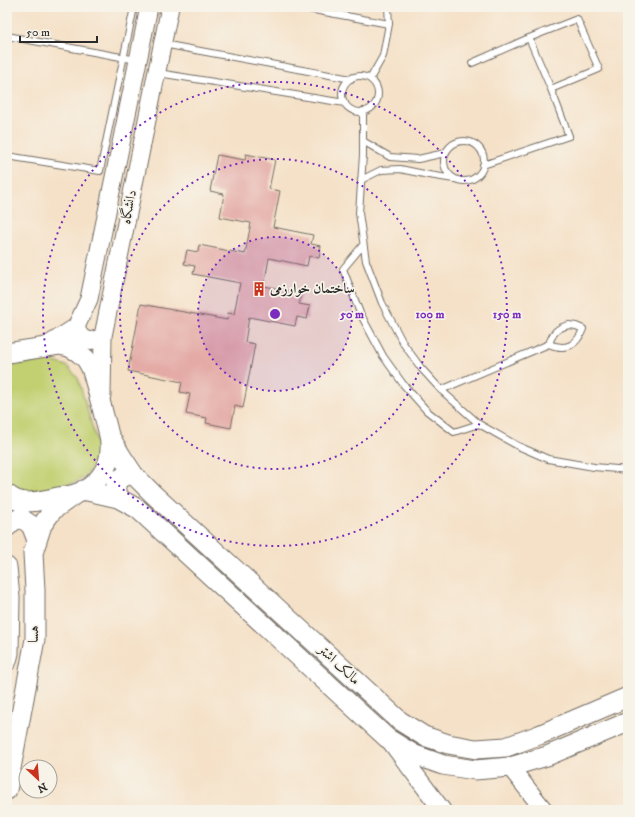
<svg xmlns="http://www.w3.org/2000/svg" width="635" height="817" font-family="'IM FELL DW Pica',Amiri,serif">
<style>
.green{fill:#c2d072;stroke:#767e4e}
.building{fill:#e4aaa6}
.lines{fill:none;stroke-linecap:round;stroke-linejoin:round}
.service-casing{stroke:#726b62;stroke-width:8}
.secondary-casing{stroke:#726b62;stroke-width:19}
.primary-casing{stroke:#726b62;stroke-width:21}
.service{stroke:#fff;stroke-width:6}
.secondary{stroke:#fff;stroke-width:17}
.primary{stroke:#fff;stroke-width:19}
.ring{fill:none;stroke:#7b2cbf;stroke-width:2;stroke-dasharray:2 4}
.labels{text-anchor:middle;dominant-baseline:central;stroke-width:3.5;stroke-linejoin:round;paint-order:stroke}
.street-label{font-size:14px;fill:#2b2b2b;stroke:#f7f3e8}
.poi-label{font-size:14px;font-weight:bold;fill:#2b2b2b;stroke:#f7f3e8;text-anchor:start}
.centre{fill:#7b2cbf;stroke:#f7f3e8;stroke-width:2}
.ring-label{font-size:12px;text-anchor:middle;font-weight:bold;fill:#7b2cbf;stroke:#f7f3e8;stroke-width:3.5;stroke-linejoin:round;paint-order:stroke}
</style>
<rect width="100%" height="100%" fill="#f7f3e8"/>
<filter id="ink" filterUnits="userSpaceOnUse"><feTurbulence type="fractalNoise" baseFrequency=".025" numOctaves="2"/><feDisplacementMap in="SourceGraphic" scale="8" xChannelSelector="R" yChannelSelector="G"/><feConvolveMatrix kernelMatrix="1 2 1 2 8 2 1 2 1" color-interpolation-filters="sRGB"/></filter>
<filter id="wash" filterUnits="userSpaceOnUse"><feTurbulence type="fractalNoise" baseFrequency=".012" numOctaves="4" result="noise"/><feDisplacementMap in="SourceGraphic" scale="16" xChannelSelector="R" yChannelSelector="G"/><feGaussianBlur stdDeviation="0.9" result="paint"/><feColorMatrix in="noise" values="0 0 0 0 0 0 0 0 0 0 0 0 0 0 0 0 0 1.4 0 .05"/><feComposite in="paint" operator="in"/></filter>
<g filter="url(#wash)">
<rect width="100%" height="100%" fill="#f5e1c8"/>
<path class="green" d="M49,360L67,366L78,378L98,446L94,464L85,477L74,483L26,493L11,488L7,485V368L16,365Z"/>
<g id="blocks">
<path class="building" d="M246,154L275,160L269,189L280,191L273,227L313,235L311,244L321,246L319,258L309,256L307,266L269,258L264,286L301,293L299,304L310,306L307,319L297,317L295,326L249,317L245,342L255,344L243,408L235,406L231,428L206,423L207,418L186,414L190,394L180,392L182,382L128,371L141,304L227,320L228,313L234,314L240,283L193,274L195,266L184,264L187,250L198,252L199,245L245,254L251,223L220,217L224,194L210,191L217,155L245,160Z"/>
</g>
</g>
<g filter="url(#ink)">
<use href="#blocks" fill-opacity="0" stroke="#726b62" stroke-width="1"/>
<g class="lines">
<defs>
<path id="service" d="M298,7L389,24
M7,36L137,60
M529,38L551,89
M163,44L351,79
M472,63L529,38L577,19L599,69L551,89L569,136L483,165
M158,73L345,103
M342 94a18 18 0 1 1 36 0a18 18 0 1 1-36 0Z
M370,79L383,56L389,24L388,7
M363,111V155L359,213L366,261L382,303L403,343L421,368L441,390L479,424L518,446L548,459L594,467L628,470
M363,141L390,157L418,159L445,153
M444 161a20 20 0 1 1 40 0a20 20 0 1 1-40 0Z
M7,156L100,171L134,7
M361,180L381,170L400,169L429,175L454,179
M363,245L343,269L360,313L383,356L403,384L427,411L454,432L479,424
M569,325L576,326L583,329C577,346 565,351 549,344C553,332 557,328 569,325Z
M441,390L549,344"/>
<path id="secondary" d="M76,327C80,341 91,344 103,336
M45,347L76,327L89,299L149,7
M102,395L103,336L170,7
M390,741L442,810
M510,767L544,810"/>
<path id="primary" d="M7,353L59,345L69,347L78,352L86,359L91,368C96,384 100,400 104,416C107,427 111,438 110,449C110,469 96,486 78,493C70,496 61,496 54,498C38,501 21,507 7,494
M109,435L122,457L134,475L153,494L400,721L424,736L448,744L476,749L506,747L539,735L628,697
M83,490L118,498L138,509L387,738L415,755L443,765L475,770L510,767L547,756L628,722
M118,498C112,484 119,474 134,475
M7,527L13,521L21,518L31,525L37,540
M7,567L10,598L9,653L7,661
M7,790L35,639V590L33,553L42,525L53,510L77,493"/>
</defs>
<use href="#service" class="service-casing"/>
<use href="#secondary" class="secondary-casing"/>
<use href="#primary" class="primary-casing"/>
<use href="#service" class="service"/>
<use href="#secondary" class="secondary"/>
<use href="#primary" class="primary"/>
</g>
</g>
<circle cx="275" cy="314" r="77" fill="#7b2cbf" fill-opacity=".12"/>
<g class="ring">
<circle cx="275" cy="314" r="77"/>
<circle cx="275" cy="314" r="155"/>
<circle cx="275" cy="314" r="232"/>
</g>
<defs>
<symbol id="building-bare" viewBox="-9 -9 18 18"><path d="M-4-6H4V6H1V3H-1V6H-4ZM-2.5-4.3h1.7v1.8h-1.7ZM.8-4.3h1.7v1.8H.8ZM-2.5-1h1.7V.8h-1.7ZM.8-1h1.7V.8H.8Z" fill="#c8321e" stroke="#f7f3e8" stroke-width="2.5" paint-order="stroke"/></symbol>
</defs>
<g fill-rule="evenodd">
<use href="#building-bare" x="249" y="279" width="20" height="20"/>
</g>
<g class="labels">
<g class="street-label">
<text transform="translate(129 207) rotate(-79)">دانشگاه</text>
<text transform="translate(34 634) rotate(-87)">هسا</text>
<text transform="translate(339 665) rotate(43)">مالک اشتر</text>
</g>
<g class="poi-label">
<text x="270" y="289">ساختمان خوارزمی</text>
</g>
</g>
<circle cx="275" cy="314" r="6" class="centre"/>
<g class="ring-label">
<text x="352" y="318">50 m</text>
<text x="430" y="318">100 m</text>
<text x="507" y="318">150 m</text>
</g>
<rect width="635" height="817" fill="none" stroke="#f7f3e8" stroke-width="24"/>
<g transform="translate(38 779) rotate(154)"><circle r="19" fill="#f7f3e8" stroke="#a5a39c"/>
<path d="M0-3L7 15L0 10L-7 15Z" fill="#c8321e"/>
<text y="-6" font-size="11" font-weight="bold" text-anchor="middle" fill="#2b2b2b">N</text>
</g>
<path d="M20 36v6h77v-6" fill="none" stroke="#2b2b2b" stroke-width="2"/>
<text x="26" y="36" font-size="12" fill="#2b2b2b" stroke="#f7f3e8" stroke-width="3" paint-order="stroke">50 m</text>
</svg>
